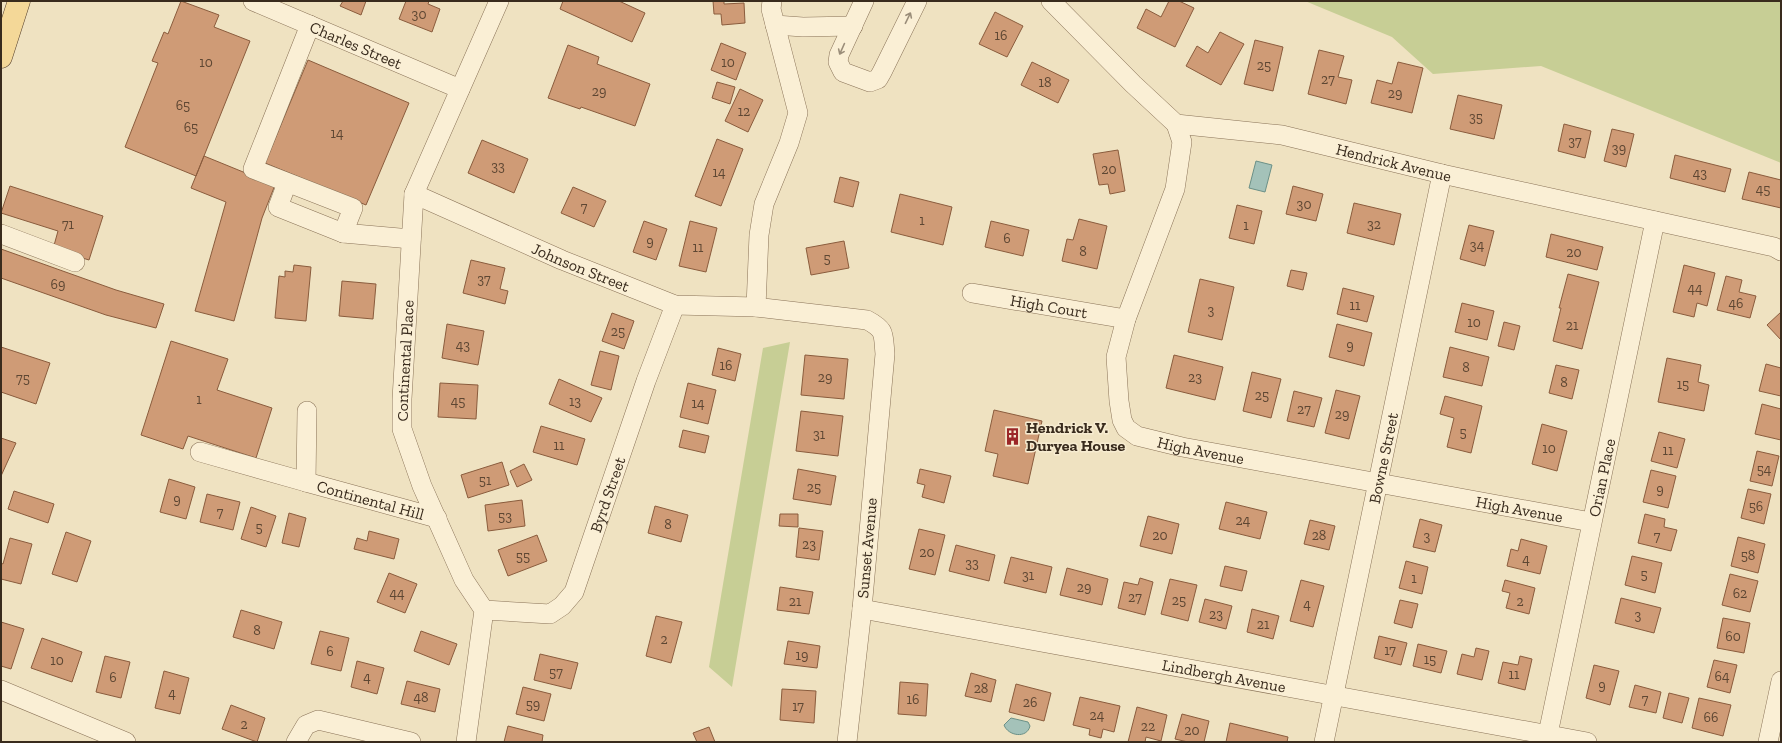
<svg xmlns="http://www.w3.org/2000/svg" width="1782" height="743" font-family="'Zilla Slab',serif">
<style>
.green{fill:#c7ce95}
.water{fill:#a4c2b9;stroke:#6b9087}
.building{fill:#cf9b76;stroke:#8a5c3d}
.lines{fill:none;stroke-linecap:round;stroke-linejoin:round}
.minor-casing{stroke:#8a7358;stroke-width:20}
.major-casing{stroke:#57412d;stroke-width:23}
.minor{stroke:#faefd5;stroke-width:19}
.major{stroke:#f4d898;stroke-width:22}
.oneway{stroke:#9a8d79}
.labels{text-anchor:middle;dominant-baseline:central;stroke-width:3;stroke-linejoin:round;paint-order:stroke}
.number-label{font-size:14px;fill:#5e4733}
.street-label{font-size:16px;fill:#392b1d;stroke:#f7ecd1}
.poi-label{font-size:16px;font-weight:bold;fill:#392b1d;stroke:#f7ecd1;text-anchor:start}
</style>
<rect width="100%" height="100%" fill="#efe2c1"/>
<path class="green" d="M1305,1H1781V163L1541,66L1433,74L1392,37Z
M790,342L732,687L709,667L763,348Z"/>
<path class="water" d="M1256,161L1272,165L1265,192L1249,188Z
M1011,718L1028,722L1030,726C1027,739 1008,736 1004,725Z"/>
<path class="building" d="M181,1L219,15L214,27L250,41L196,176L125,147L158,63L152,61L164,32L168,34Z
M343,1H366L361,15L340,6Z
M406,1H429L428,4L440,9L432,32L399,19Z
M563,1H619L645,13L632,42L560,9Z
M713,1H724V4L744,3L745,23L722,25L721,14H714Z
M1169,1H1179L1194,8L1175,47L1137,28L1146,9L1161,17Z
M995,12L1023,26L1007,57L979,44Z
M1220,32L1244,44L1221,85L1186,66L1197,46L1208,53Z
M1255,40L1283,47L1273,91L1244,84Z
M721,43L746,53L736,80L711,70Z
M568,45L599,57L597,64L650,84L635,126L581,107L580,109L548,98Z
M1319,50L1344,56L1338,77L1352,80L1346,104L1308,94Z
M308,60L409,103L366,205L265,163Z
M1032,62L1069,80L1058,103L1021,85Z
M1398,62L1423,68L1412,113L1371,103L1377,80L1392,84Z
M717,82L735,87L730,104L712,98Z
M740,89L763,100L748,132L725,121Z
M1458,95L1502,105L1494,139L1450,129Z
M1564,124L1591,131L1585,158L1558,151Z
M1612,129L1634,134L1626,167L1604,161Z
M717,139L743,149L721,206L695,196Z
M482,140L528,159L514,193L468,173Z
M1118,150L1125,191L1110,194L1108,184L1099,185L1093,154Z
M1675,155L1731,169L1725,192L1670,178Z
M204,156L275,185L262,218L234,321L195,311L226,202L191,188Z
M1749,172L1781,180V208L1742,199Z
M840,177L859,182L853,207L834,202Z
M10,186L103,216L89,260L53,249L58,231L1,213Z
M1293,186L1323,194L1316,221L1286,214Z
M573,187L606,201L594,227L561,213Z
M900,194L952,207L943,245L891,232Z
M1354,203L1401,214L1394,245L1347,233Z
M1237,205L1262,211L1254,244L1229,238Z
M1079,219L1107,226L1097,269L1062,261L1067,239L1073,240Z
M644,221L667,229L656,260L633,252Z
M690,221L717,228L706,272L679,266Z
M991,221L1029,230L1023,256L985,247Z
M1469,225L1494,231L1485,266L1460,259Z
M1551,234L1603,247L1597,270L1546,257Z
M844,241L849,268L811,275L806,248Z
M1,249L116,290L164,304L156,328L106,315L1,278Z
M471,260L505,268L500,289L508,291L505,304L463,293Z
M294,265L311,267L306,321L275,318L279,276L285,277V271L293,272Z
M1684,265L1715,273L1707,306L1697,303L1694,317L1673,312Z
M1291,270L1307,273L1303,290L1287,286Z
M1568,274L1599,282L1582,349L1553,341L1561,308H1559Z
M1726,276L1742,280L1739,292L1756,296L1750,318L1717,310Z
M1200,279L1234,287L1222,340L1188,332Z
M342,281L376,284L373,319L339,316Z
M1343,288L1374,296L1367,322L1337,314Z
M1462,303L1494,311L1487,340L1455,332Z
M1781,312V340L1767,325Z
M612,313L634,321L624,349L602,341Z
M1504,322L1520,326L1514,350L1498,346Z
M447,324L484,331L478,365L442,358Z
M1337,324L1372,333L1364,366L1329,357Z
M171,341L228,359L217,390L272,408L256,458L188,436L183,449L141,435Z
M1,347L50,363L36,404L1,392Z
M1450,347L1489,357L1482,386L1443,377Z
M718,348L741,354L735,381L712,375Z
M600,351L619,356L611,390L591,385Z
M805,355L848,359L844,399L801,395Z
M1174,355L1223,367L1215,400L1166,388Z
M1667,358L1701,365L1698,382L1709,385L1704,411L1658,402Z
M1766,364L1781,368V396L1759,391Z
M1556,365L1579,370L1572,399L1549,393Z
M1252,372L1281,379L1271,418L1243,411Z
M559,379L602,398L591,422L549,404Z
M440,383L478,385L476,419L438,417Z
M688,383L716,390L708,424L680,417Z
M1336,390L1360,396L1349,439L1325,433Z
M1294,391L1322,398L1314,427L1287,421Z
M1445,396L1482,406L1471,453L1447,447L1454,418L1440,414Z
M1762,404L1781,409V440L1755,434Z
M994,410L1042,421L1028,484L993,476L998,454L985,451Z
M801,411L843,416L838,456L796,451Z
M1542,424L1567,431L1557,471L1532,464Z
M541,426L585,439L577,465L533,452Z
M683,430L709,436L705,453L679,447Z
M1659,432L1685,439L1677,468L1651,461Z
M1,438L16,443L1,476Z
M1757,451L1779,456L1772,486L1750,481Z
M502,462L509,485L468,498L461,475Z
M524,464L532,480L517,487L510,471Z
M798,469L836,476L831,505L793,499Z
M920,469L951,476L944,503L922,497L925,485L917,483Z
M1651,470L1676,476L1668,508L1643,502Z
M169,479L195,487L186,519L160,512Z
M1748,489L1771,494L1764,524L1741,518Z
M14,491L54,504L48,523L8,509Z
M207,494L240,502L233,530L200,522Z
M522,500L525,526L488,531L485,505Z
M1226,502L1267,512L1260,539L1219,529Z
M655,506L688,515L681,542L648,533Z
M251,507L276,516L266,547L241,539Z
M289,513L306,518L299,547L282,543Z
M780,514H798V527L779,526Z
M1645,514L1665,519L1664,527L1677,530L1671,551L1638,543Z
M1148,516L1179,524L1172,554L1140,546Z
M1420,519L1442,525L1435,552L1413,547Z
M1310,520L1335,526L1329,550L1304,544Z
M799,528L823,531L819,560L796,557Z
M919,529L945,535L935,575L909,569Z
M369,531L399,539L394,559L354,549L357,538L367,541Z
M66,532L91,541L77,582L52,574Z
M537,535L547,561L508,576L498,550Z
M1738,537L1765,544L1758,573L1731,566Z
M10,538L32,544L21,584L1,579V563L3,564Z
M1521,539L1547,546L1540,574L1507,566L1511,549L1518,551Z
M956,545L995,555L989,581L949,571Z
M1632,556L1662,563L1655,593L1625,585Z
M1011,557L1052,567L1046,593L1004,583Z
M1406,561L1428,567L1422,594L1399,588Z
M1225,566L1247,571L1242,591L1220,586Z
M1067,568L1108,579L1102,605L1060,595Z
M389,573L417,584L405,613L377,602Z
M1730,574L1758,581L1750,612L1722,605Z
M1140,578L1153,582L1145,615L1118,608L1124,582L1138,585Z
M1170,579L1197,585L1188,621L1161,614Z
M1301,580L1324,586L1313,627L1290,621Z
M1505,580L1535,588L1529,614L1506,608L1510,593L1502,591Z
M780,587L813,592L809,614L777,610Z
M1621,598L1661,608L1654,633L1615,623Z
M1205,599L1232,606L1226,629L1199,622Z
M1400,600L1418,604L1412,628L1394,623Z
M1252,609L1279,616L1273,639L1247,632Z
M241,610L282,622L274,649L233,637Z
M656,616L682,622L671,663L646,656Z
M1723,618L1750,623L1744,653L1717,648Z
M1,622L24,629L11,669L1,666Z
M320,631L349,638L341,671L311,664Z
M421,631L457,644L449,665L414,651Z
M1379,636L1407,643L1401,665L1374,658Z
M42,638L82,652L72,682L31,668Z
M788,641L820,646L817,668L784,664Z
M1418,644L1447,651L1441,673L1413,666Z
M1476,648L1489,651L1482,680L1457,674L1462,654L1474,657Z
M540,654L578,663L571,689L534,680Z
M105,656L130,662L121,698L96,692Z
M1520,656L1532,659L1525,690L1498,683L1503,662L1518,665Z
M1714,660L1737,665L1730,693L1707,687Z
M357,661L384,668L377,694L351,687Z
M1594,665L1619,671L1610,705L1586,698Z
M164,671L189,678L180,714L155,708Z
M971,673L996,680L991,702L965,696Z
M407,681L440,689L435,712L401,704Z
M900,682L928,684L926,716L898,714Z
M1016,684L1051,693L1044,721L1009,712Z
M1635,685L1661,692L1656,713L1629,707Z
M523,687L551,694L544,721L516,714Z
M782,689L816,691L814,723L780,720Z
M1669,693L1689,698L1682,723L1663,718Z
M1080,697L1120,706L1114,732L1103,729L1101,738L1089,735L1090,729L1073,725Z
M1699,698L1731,705L1723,736L1692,728Z
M231,705L265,718L257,742L222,729Z
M1137,707L1167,715L1161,741L1146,737L1145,742H1128Z
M1182,714L1209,721L1204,742H1188L1175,739Z
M1230,723L1288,737L1287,742H1226Z
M508,726L543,735L542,742H504Z
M709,727L715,742H697L693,733Z"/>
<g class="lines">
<defs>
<g id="minor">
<path id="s1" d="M253,1L460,89"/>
<path d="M864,1L839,55L838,62L843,72L870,82L878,79L882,72L917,1"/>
<path id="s2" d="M1051,1L1133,84L1176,124L1282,135L1442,174L1774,247L1781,251"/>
<path d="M310,25L253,169L353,208L343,233L411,239"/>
<path d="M775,25L803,27L853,26"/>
<path id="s3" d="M1176,124L1182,142L1175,189L1126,319L1116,357L1119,401L1122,420L1126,428L1137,436L1182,447L1591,522"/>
<path d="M287,183L278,207L343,233"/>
<path id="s4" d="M414,194L562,260L675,305L756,307L867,320C886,330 883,334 885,354L862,609L847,742"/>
<path d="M1,234L75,262"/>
<path id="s5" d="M972,293L1126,319"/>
<path d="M756,307L759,235L764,204L789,143L798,113L771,9L772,1"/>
<path d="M200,452L306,482L307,411"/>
<path id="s6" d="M306,482L437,518"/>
<path id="s7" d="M862,609L1587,742"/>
<path id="s8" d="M484,610L550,614L562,606L574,592L646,381L675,305"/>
<path d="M1,690L126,742"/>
<path id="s9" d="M1548,734L1655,221"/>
<path d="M296,742L306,725L318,720L411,742"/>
<path id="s10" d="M466,742L484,610L464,580L422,486L402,429V399L414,194L499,1"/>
<path id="s11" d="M1324,742L1442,174"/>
<path d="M1768,742L1781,681"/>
</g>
<path id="major" d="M1,57L19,1"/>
</defs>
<use href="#minor" class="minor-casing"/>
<use href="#major" class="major-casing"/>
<use href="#minor" class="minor"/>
<use href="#major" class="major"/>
</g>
<defs><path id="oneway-shaft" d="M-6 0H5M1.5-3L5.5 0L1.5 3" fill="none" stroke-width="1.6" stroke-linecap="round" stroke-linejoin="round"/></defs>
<g class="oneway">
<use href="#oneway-shaft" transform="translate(908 18) rotate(-64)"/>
<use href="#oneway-shaft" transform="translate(842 49) rotate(114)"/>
</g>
<defs>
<symbol id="building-bare" viewBox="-9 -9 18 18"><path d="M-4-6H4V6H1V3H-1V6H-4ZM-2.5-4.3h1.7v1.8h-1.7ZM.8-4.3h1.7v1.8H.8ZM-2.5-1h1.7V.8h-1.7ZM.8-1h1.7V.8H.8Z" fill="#9b2627" stroke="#f7ecd1" stroke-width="2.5" paint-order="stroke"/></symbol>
</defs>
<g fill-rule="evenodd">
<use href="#building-bare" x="1000" y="424" width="25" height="25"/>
</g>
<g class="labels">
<g class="number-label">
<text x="419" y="14">30</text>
<text x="1001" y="35">16</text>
<text x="206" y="62">10</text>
<text x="728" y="62">10</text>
<text x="1264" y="65">25</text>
<text x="1328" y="79">27</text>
<text x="1045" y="82">18</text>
<text x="599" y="91">29</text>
<text x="1395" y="93">29</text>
<text x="183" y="105">65</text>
<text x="744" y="111">12</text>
<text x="1476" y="117">35</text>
<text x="191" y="127">65</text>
<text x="337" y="133">14</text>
<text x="1575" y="141">37</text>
<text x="1619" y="148">39</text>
<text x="498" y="166">33</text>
<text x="1109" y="169">20</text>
<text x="719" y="172">14</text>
<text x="1700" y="173">43</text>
<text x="1763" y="189">45</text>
<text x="1304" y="204">30</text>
<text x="584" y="207">7</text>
<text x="922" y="220">1</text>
<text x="68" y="224">71</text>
<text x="1374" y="224">32</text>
<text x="1246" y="225">1</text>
<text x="1007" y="238">6</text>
<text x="650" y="241">9</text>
<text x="1477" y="245">34</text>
<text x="698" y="247">11</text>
<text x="1083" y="251">8</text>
<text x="1574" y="252">20</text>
<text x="827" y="258">5</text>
<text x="484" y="279">37</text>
<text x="58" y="284">69</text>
<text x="1695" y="288">44</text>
<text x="1736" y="303">46</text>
<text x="1355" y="305">11</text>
<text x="1211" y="310">3</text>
<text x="1474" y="322">10</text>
<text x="1572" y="325">21</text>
<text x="618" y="331">25</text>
<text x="463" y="345">43</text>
<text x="1350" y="345">9</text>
<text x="726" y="365">16</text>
<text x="1466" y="367">8</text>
<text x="825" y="377">29</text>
<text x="1195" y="377">23</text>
<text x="23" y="378">75</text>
<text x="1564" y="382">8</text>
<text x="1683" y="384">15</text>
<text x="1262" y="395">25</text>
<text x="199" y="399">1</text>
<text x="458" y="401">45</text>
<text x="575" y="401">13</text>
<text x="698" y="403">14</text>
<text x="1304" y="409">27</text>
<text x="1342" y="414">29</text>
<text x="1463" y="432">5</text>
<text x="819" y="434">31</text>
<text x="559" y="445">11</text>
<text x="1549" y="448">10</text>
<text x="1668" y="450">11</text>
<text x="1764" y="469">54</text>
<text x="485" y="480">51</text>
<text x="814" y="487">25</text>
<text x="1660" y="489">9</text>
<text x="177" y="499">9</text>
<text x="1756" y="506">56</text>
<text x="220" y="512">7</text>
<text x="505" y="516">53</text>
<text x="1243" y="520">24</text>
<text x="668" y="524">8</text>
<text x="259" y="527">5</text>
<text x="1160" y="535">20</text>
<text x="1319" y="535">28</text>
<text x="1427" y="536">3</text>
<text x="1657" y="536">7</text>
<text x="809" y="544">23</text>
<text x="927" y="552">20</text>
<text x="1748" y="555">58</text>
<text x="523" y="556">55</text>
<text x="1526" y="559">4</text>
<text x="972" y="563">33</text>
<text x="1644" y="574">5</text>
<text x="1028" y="575">31</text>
<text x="1414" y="578">1</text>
<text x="1084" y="587">29</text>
<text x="397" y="593">44</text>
<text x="1740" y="593">62</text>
<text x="1135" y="597">27</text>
<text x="1179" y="600">25</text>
<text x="795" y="601">21</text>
<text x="1520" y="601">2</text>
<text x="1307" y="604">4</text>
<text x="1216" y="614">23</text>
<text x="1638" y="615">3</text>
<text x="1263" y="624">21</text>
<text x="257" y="630">8</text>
<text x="1733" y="636">60</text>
<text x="664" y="639">2</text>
<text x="1390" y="650">17</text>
<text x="330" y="651">6</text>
<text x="802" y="655">19</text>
<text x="1430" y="659">15</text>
<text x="57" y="660">10</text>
<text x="556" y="672">57</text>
<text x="1514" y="674">11</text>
<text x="1722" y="676">64</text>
<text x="113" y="677">6</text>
<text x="367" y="677">4</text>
<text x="1602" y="685">9</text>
<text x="981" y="688">28</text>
<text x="172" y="693">4</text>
<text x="421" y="697">48</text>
<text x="913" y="699">16</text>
<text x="1645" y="699">7</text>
<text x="1030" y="702">26</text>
<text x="533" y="704">59</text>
<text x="798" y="706">17</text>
<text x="1097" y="715">24</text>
<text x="1711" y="717">66</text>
<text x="244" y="724">2</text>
<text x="1148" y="726">22</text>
<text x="1192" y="730">20</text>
</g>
<g class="street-label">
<text stroke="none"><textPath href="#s1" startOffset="112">Charles Street</textPath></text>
<text stroke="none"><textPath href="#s2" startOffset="397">Hendrick Avenue</textPath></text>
<text stroke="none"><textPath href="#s4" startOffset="182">Johnson Street</textPath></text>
<text stroke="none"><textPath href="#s5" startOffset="78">High Court</textPath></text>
<text stroke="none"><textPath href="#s10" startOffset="401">Continental Place</textPath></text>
<text stroke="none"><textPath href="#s3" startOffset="396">High Avenue</textPath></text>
<text stroke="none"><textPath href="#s11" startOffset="290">Bowne Street</textPath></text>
<text stroke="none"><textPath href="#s9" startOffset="262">Orian Place</textPath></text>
<text stroke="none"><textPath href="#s8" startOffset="202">Byrd Street</textPath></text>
<text stroke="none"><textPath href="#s6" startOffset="67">Continental Hill</textPath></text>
<text stroke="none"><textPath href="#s3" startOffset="720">High Avenue</textPath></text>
<text transform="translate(867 548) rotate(-85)">Sunset Avenue</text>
<text stroke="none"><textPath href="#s7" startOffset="368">Lindbergh Avenue</textPath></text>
</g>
<g class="poi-label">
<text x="1026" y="427">Hendrick V.<tspan x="1026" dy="18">Duryea House</tspan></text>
</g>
</g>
<rect width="1782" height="743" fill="none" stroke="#392b1d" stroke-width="4"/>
</svg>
